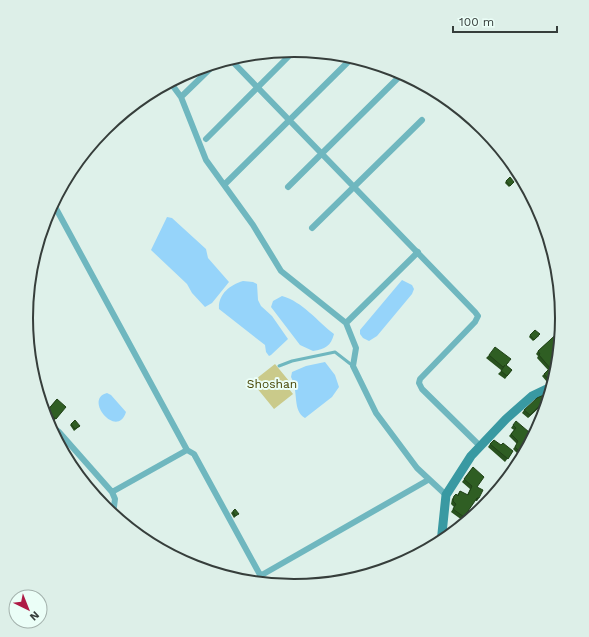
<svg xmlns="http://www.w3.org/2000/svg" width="589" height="637" font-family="'Work Sans',sans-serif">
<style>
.green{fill:#caca8a}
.water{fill:#96d4fa}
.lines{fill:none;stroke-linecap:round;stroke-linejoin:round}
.lane{stroke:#6fb7bf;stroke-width:3}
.street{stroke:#6fb7bf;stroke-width:6}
.secondary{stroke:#3999a2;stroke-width:9}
.wall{fill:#28511e}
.shaded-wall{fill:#214218}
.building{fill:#2f5e23;stroke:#214218}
.labels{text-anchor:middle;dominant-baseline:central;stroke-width:4;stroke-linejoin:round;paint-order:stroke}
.park-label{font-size:12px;fill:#474503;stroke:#ebfef7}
.rim{fill:none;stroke:#363e3b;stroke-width:2}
</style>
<rect width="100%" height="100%" fill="#def1ea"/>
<path class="green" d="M275,364L289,381L285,384L293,394L274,409L252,382Z"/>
<path class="water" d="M167,217L172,218L206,249L208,258L229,282L212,303L205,307L192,293L187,284L151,250Z
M402,280L412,285L414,289L412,294L377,336L369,341L363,338L360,334V330Z
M243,281L253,282L257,284L258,300L261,306L272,316L288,339L271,355L269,356L266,352L265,345L219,309C218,295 229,285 243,281Z
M282,296C303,302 317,321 334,334C331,346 325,349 313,351L300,345L271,307L273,301Z
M325,362L335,375L339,387L332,397L305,418C292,411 299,391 291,377L292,372L306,366Z
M107,393L111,395L126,412C117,440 83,399 107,393Z"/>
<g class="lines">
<path class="lane" d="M279,366L292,361L335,352L353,366"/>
<path class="street" d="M230,59L475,312L478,316L475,322L420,379L419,383L422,389L480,446
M170,82L181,97L206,160L253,225L281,271L346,323L356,348L353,366L376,413L417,468L446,495
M181,97L216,63
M206,139L295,50
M224,185L353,57
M288,187L403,73
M53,203L187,450
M312,228L422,120
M346,323L418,252
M48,424L59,432L112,492L115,499L113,514L116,518
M112,492L187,450L194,454L265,584
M260,576L428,480"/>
<path class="secondary" d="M441,543L446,495L471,456L506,419L532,396L553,386"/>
</g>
<path class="wall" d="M506,181L514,182L509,187L505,183Z
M562,329L561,339L554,345L558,371L557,374L547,382L542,376L548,370L537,358L538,356L536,354L538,351Z
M530,335L539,336L533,341L529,337Z
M489,355L509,362L506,365L512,370L505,379L498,374L502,370H501L486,358Z
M57,399L63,410L53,422L45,417L44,414Z
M546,401L528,418L522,413L524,410Z
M71,424L80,426L74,431L70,425Z
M513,425L529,432L534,436L528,449L526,448L524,451L522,449L518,454L513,449L517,444L509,436L514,430L511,428Z
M490,444L501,445L513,451L505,462L488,447Z
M515,465L518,468L516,470L513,467Z
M473,467L477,487V501L475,500L462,520L451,512L454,507L451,504L452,499L454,496L457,495L460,491L467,495L470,489L462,482Z
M233,511L237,515L234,518L231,513Z"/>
<path class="shaded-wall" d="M557,372V374L547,382Z
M548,398L546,401L528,418L530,415Z
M477,498H479L477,501L475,500Z"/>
<path class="building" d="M510,177L514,182L510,186L506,181Z
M562,329L561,338L554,345L560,351L558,371L549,380L544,374L550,368L539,355L540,354L538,351Z
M535,330L540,334L534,340L530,335Z
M495,347L511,359L506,365L512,370L507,376L501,371L505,365L503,367L489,355Z
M546,394L548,398L530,415L524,410L537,398Z
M57,399L66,407L56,419L46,412Z
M75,420L80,426L75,429L71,424Z
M516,421L529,432L530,431L534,436L529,446L528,445L526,448L524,447L520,452L515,447L518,441L511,434L516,428L513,425Z
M494,440L501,445L503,443L513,451L508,459L490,444Z
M520,460L521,461L518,468L515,465Z
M473,467L484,477L477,487L483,490L479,498H477L464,517L453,509L456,504L453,501L454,496L456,494L458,496L460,491L468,495L472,486L464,479Z
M235,509L239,514L235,516L233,511Z"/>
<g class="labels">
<g class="park-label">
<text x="272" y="384">Shoshan</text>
</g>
</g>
<path d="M0 0H589V637H0ZM33 318a261 261 0 1 1 522 0a261 261 0 1 1-522 0Z" fill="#ddefe8" fill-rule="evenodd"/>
<path class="rim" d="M33 318a261 261 0 1 1 522 0a261 261 0 1 1-522 0Z"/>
<g transform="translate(28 609) rotate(137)"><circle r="19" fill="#ebfef7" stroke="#a3b1ac"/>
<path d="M0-3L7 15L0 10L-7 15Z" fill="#ae1b45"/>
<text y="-6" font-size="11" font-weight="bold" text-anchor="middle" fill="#363e3b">N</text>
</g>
<path d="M453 26v6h104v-6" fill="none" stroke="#363e3b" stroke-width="2"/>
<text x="459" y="26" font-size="12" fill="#363e3b" stroke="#ebfef7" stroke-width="3" paint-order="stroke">100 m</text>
</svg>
